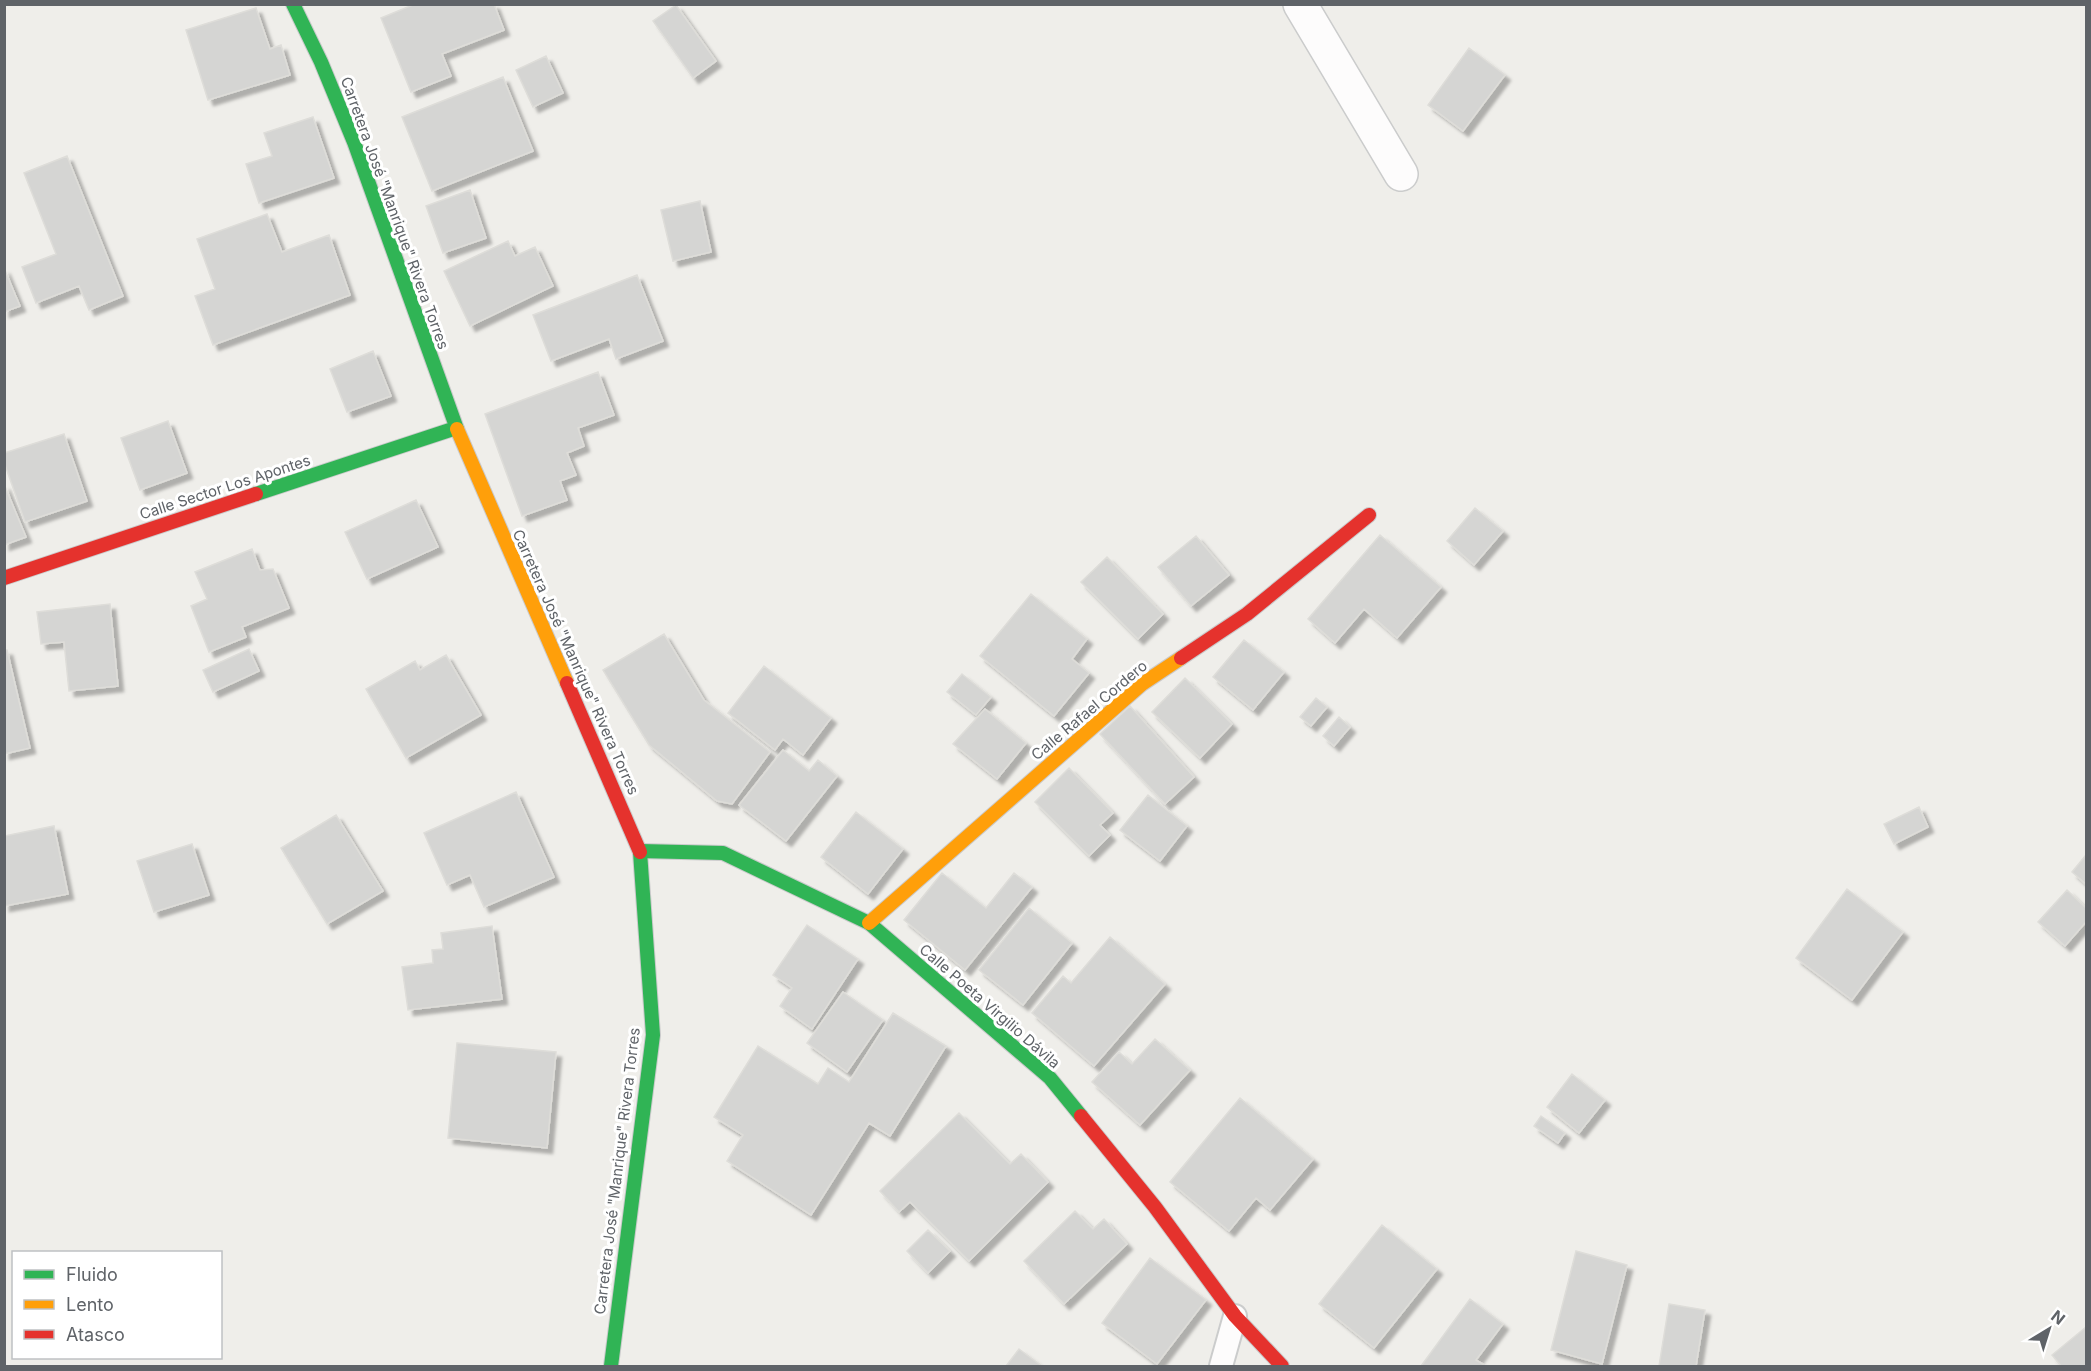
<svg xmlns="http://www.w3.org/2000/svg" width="2091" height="1371" font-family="Inter,sans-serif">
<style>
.building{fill:#d5d5d3;stroke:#deddd9;stroke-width:1.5;filter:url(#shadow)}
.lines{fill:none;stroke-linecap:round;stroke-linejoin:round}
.lane-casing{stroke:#cbcccc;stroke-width:26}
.street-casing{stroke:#cbcccc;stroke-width:36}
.fast-casing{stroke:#cacacb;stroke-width:16}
.slow-casing{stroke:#cacacb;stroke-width:16}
.jam-casing{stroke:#cacacb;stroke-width:16}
.lane{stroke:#fdfcfc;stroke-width:22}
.street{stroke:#fdfcfc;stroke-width:33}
.fast{stroke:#30b455;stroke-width:14}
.slow{stroke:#ff9f0a;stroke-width:14}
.jam{stroke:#e5322d;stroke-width:14}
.labels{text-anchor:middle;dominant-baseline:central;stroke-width:6;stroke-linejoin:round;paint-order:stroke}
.street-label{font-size:15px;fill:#5f6368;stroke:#fff}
</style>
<defs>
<filter id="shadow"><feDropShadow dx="5.5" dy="5.5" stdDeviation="1.5" flood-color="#0004"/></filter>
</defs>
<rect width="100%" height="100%" fill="#efeeea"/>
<path class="building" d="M415,4H494L504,30L442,54L451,76L411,92L381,18Z
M676,5L716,61L693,78L653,21Z
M256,8L270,49L281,45L290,75L208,100L186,30Z
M1469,48L1505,75L1463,131L1428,105Z
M546,56L563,93L533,107L516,70Z
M503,77L533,151L432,191L402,117Z
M313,117L334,178L259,203L246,164L272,156L264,133Z
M67,156L123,296L89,310L79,286L36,303L22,267L56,254L24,173Z
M470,190L486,238L443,253L426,206Z
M700,201L711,252L673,261L661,210Z
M267,214L282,252L329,235L350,295L213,345L195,296L215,289L197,239Z
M508,241L515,256L535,247L553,286L470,326L444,271Z
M4,268L20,306L4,312Z
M637,275L663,341L616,359L609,339L551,361L533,315Z
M373,351L391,396L347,412L330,369Z
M598,372L614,415L578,428L584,446L567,453L576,475L560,481L567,500L522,516L485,414Z
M168,421L187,473L140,490L121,438Z
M64,434L87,501L25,522L4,462V453Z
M4,484L26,537L4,545Z
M416,500L438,547L367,579L345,532Z
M1475,508L1503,531L1474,565L1447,541Z
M1380,535L1441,587L1397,638L1364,609L1335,643L1308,619Z
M1196,536L1229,575L1191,606L1158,567Z
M252,549L260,570L273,569L289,608L242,627L246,637L209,652L191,606L207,599L195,572Z
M1107,557L1163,614L1138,639L1081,582Z
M1031,594L1087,639L1072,659L1089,673L1054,716L980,656Z
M110,604L118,686L69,691L64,642L41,644L37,612Z
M664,634L704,700L770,752L732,804L717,801L649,745L603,670Z
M1244,640L1284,672L1253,710L1213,677Z
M249,649L259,671L213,692L203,670Z
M4,650H7L30,748L4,754Z
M446,655L481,715L406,758L366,689L415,661L420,670Z
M764,666L831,718L803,755L783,739L775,750L728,713Z
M962,674L991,697L976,715L947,692Z
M1185,678L1232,724L1200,758L1152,712Z
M1316,698L1327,707L1311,726L1300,717Z
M1130,706L1194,777L1165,804L1100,734Z
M985,709L1026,743L997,779L953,744Z
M1339,717L1350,727L1334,746L1323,736Z
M783,750L809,771L818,760L837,776L786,841L739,805Z
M1069,768L1113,813L1100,825L1110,835L1089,856L1035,802Z
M516,792L554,877L484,907L470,875L447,885L424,833Z
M1148,795L1187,826L1160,861L1120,830Z
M1919,807L1928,827L1894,844L1884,824Z
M856,812L903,849L868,894L821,857Z
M336,815L383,891L327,924L281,848Z
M54,826L68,894L4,906V836Z
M192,844L209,895L154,912L137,861Z
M2085,856L2086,857V884L2072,872Z
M942,873L986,908L1014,873L1032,887L965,970L904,920Z
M1847,889L1903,932L1852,1000L1796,958Z
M2067,890L2086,908V922L2065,946L2038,922Z
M1029,908L1072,943L1023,1005L979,970Z
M807,925L858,959L812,1029L780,1006L792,988L773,975Z
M492,926L502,999L408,1010L402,967L433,963L432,950L443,949L441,933Z
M1110,937L1165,984L1094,1066L1032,1013L1063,976L1071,983Z
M843,992L883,1020L847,1072L807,1043Z
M893,1013L946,1046L890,1136L869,1123L811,1215L727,1161L743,1135L714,1117L758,1046L818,1084L828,1068L849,1082Z
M1155,1039L1190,1070L1140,1125L1092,1082L1119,1052L1132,1064Z
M457,1043L556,1052L547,1148L448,1138Z
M1572,1074L1605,1100L1579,1133L1547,1107Z
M1240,1098L1313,1159L1270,1210L1256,1198L1229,1231L1170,1182Z
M959,1113L1010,1164L1021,1154L1048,1182L969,1261L910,1202L899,1212L880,1191Z
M1541,1116L1565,1133L1558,1143L1534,1126Z
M1075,1211L1093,1229L1104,1219L1127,1244L1064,1304L1024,1261Z
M1382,1225L1437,1269L1374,1348L1319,1304Z
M928,1230L950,1251L928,1273L907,1251Z
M1576,1251L1627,1265L1602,1364L1551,1350Z
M1150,1258L1206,1300L1157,1364L1102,1323Z
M1470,1299L1503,1324L1476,1360L1486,1366H1421Z
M1669,1304L1705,1310L1696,1366H1659Z
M2086,1327V1366H2061L2052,1355Z
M1019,1349L1042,1366H1006Z"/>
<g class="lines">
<defs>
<path id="lane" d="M1221,1366L1235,1316"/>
<path id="street" d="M1300,4L1401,174"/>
<path id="fast" d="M293,4L321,62L354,142L457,429
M256,494L456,428
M640,851L723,853L869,923L1050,1078L1081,1116
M611,1366L653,1035L640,852"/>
<path id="slow" d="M457,429L567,683
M869,923L1142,684L1181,658"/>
<path id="jam" d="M4,578L256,494
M1181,658L1247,614L1369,515
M567,683L640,852
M1081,1116L1155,1207L1235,1316L1282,1366"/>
</defs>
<use href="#lane" class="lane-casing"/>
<use href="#street" class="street-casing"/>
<use href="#fast" class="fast-casing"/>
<use href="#slow" class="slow-casing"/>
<use href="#jam" class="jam-casing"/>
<use href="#lane" class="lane"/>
<use href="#street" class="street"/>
<use href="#fast" class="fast"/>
<use href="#slow" class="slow"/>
<use href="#jam" class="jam"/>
</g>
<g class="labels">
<g class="street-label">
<text transform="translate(395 213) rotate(70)">Carretera José "Manrique" Rivera Torres</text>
<text transform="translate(225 487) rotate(-18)">Calle Sector Los Apontes</text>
<text transform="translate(576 662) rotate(66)">Carretera José "Manrique" Rivera Torres</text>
<text transform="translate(1089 710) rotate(-40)">Calle Rafael Cordero</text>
<text transform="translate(990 1006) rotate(41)">Calle Poeta Virgilio Dávila</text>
<text transform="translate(617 1171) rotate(-83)">Carretera José "Manrique" Rivera Torres</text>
</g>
</g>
<rect width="2091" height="1371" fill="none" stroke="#5f6368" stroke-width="12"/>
<rect x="12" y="1251" width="210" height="108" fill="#ffffff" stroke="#bfc1c3" stroke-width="1.5"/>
<rect x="24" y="1270" width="30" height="9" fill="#30b455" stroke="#bfc1c3" stroke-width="1.5"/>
<text x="66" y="1281" font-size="18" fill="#5f6368">Fluido</text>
<rect x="24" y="1300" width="30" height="9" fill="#ff9f0a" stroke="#bfc1c3" stroke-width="1.5"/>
<text x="66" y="1311" font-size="18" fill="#5f6368">Lento</text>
<rect x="24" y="1330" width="30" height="9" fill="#e5322d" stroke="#bfc1c3" stroke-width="1.5"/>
<text x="66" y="1341" font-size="18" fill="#5f6368">Atasco</text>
<g transform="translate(2049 1329) rotate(38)" stroke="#ffffff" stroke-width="4.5" paint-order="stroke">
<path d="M0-4.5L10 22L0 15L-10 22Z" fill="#5f6368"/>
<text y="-9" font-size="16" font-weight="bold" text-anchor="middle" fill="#5f6368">N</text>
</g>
</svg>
